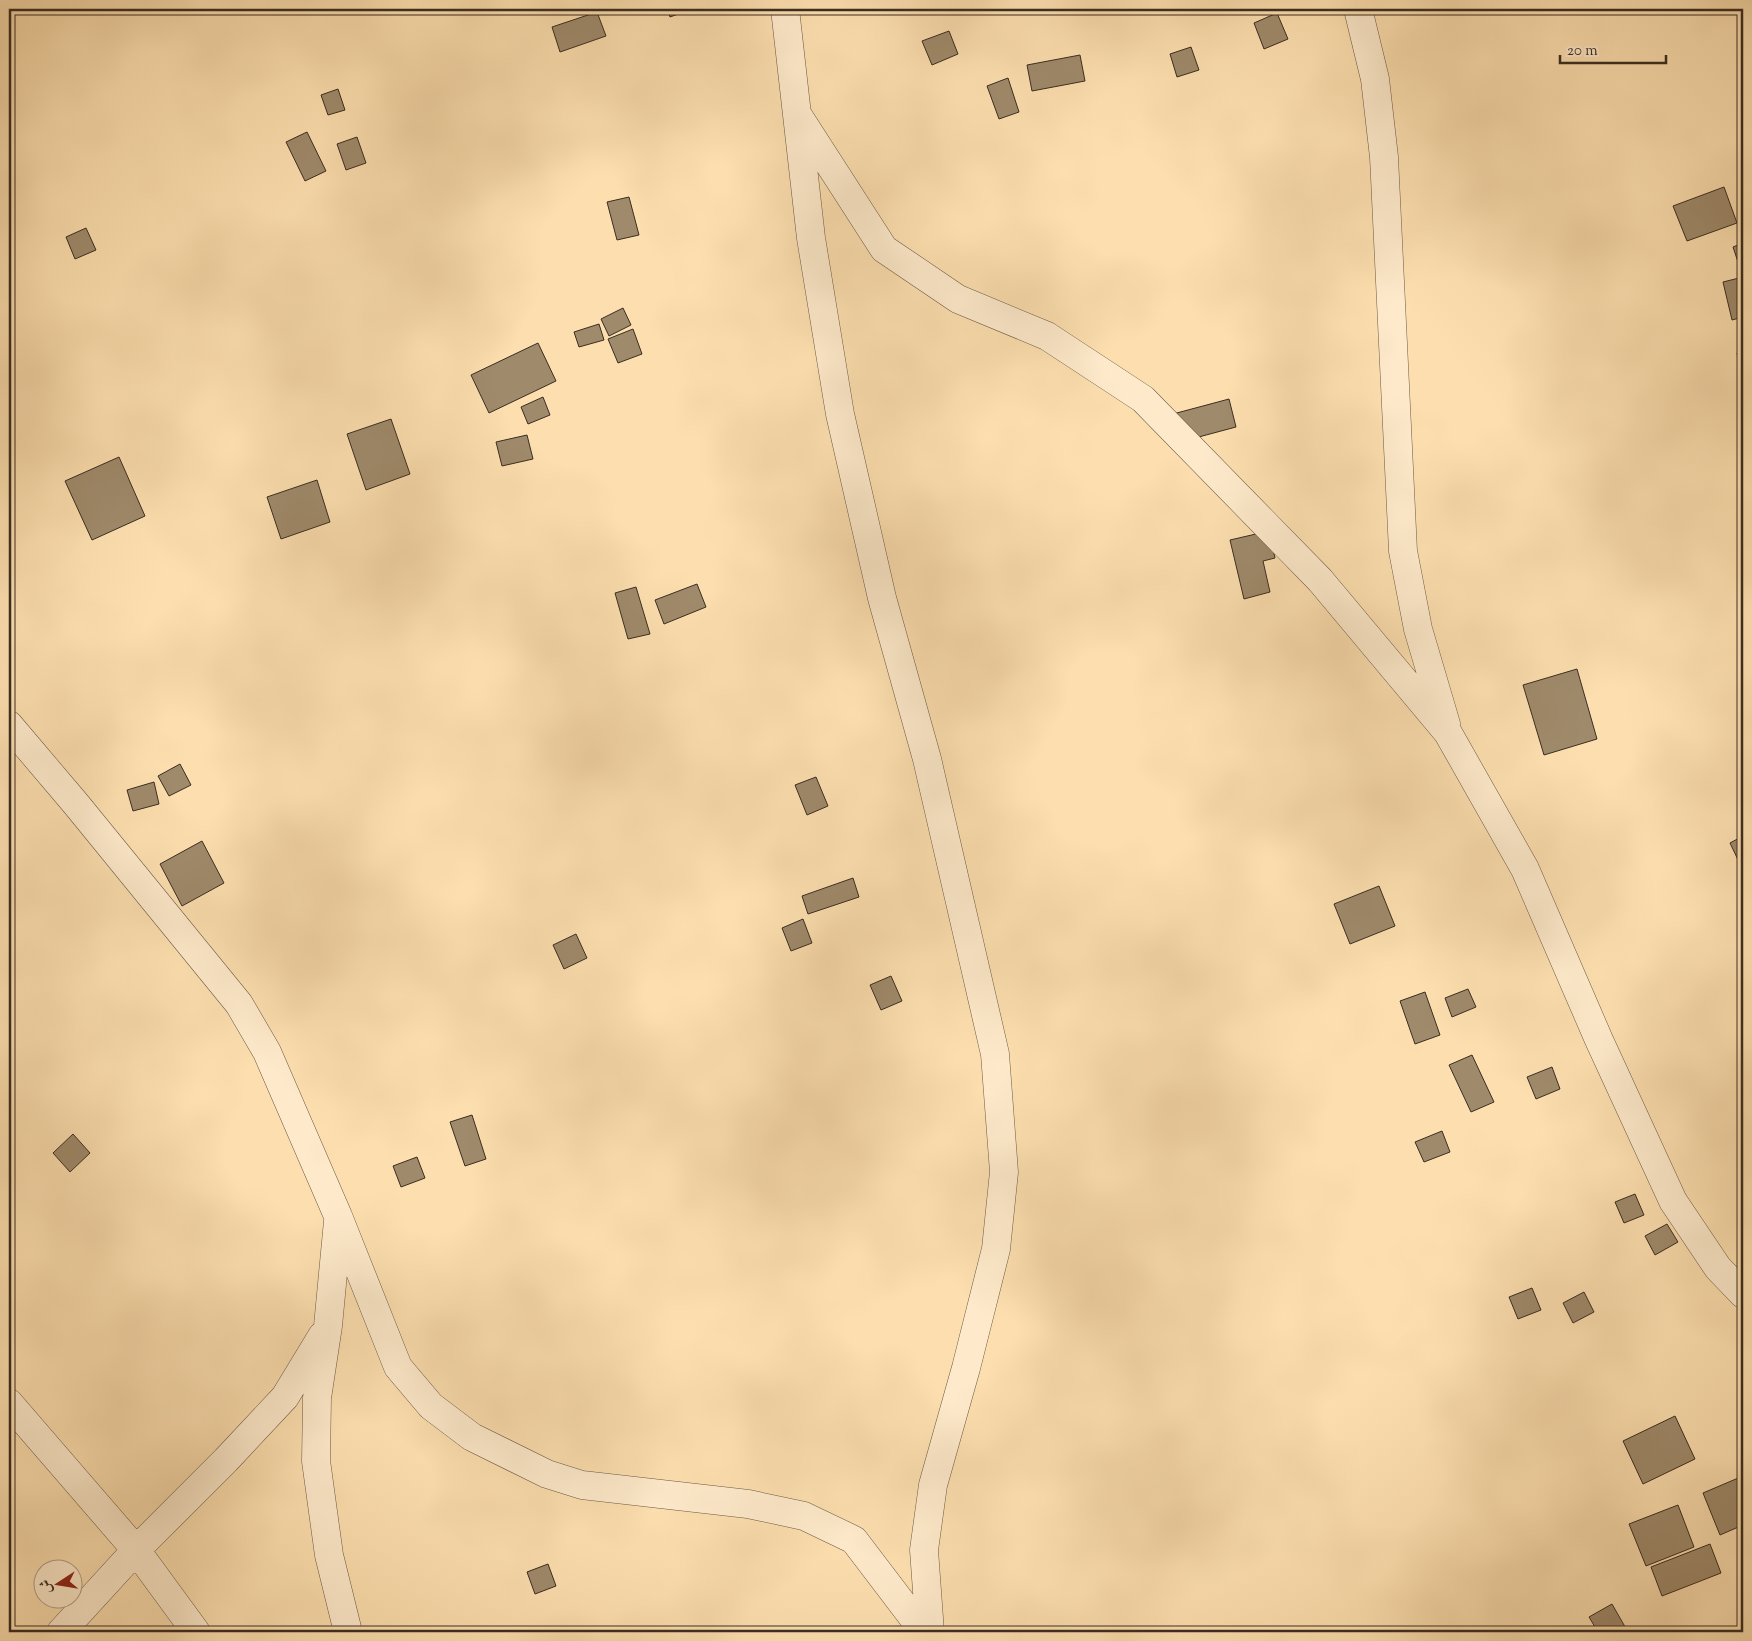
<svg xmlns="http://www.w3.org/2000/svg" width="1752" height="1641" font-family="'Sorts Mill Goudy',Amiri,serif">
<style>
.building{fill:#9f8a6b;stroke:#3a2d22}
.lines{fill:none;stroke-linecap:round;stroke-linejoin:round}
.minor-casing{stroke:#6b5a45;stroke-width:29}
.minor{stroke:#feeacb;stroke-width:28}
</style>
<rect width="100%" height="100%" fill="#fddfaf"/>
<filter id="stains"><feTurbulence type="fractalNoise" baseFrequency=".004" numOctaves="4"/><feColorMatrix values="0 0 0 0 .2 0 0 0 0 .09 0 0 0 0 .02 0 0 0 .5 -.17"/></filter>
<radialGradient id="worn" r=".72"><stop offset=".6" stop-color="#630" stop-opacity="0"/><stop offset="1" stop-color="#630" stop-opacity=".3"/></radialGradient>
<path class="building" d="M667,9H692L670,17Z
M597,12L606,36L560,52L552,27Z
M1277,13L1288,39L1264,49L1254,23Z
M949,31L958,54L932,65L922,41Z
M1191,47L1199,70L1177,77L1170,54Z
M1080,55L1085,81L1032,91L1027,65Z
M1008,78L1019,112L999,119L987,86Z
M338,89L345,110L328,115L321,95Z
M307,132L326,171L305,181L286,142Z
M357,137L366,163L346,170L337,144Z
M1724,187L1737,223L1687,241L1673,206Z
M629,197L639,235L617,240L607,202Z
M86,228L96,250L75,259L66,237Z
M1743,243V267L1740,268L1733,247Z
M1743,277V317L1732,320L1723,282Z
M623,308L631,325L609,336L601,319Z
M599,324L604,340L579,347L574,332Z
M633,329L642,354L618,363L608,339Z
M538,343L556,381L489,413L471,375Z
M1743,351V378L1737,353Z
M543,397L550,415L528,424L521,407Z
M1229,399L1236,427L1180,442L1173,414Z
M391,419L410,474L366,490L347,434Z
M527,435L533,459L502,466L496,442Z
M119,457L145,516L92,540L65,481Z
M317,480L330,522L281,539L267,497Z
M1269,531L1275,558L1263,561L1270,592L1244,599L1230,540Z
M697,584L706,607L664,624L655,600Z
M636,587L650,634L628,639L615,593Z
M1577,669L1597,739L1544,755L1523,685Z
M180,764L191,785L169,796L158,776Z
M816,777L828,806L807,815L795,785Z
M154,782L159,804L133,811L127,790Z
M1743,836V863L1740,864L1730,843Z
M202,841L224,883L182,906L160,864Z
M853,878L859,897L808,914L802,896Z
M1379,886L1395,926L1350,944L1334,904Z
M803,919L812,943L791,951L782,928Z
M576,934L587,958L564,969L553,945Z
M891,976L902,1001L881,1010L870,985Z
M1468,989L1476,1007L1452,1017L1445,998Z
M1425,992L1440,1035L1415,1044L1400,1001Z
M1472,1055L1494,1102L1471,1112L1449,1065Z
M1552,1067L1560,1089L1536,1099L1527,1077Z
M472,1115L486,1159L465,1166L450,1122Z
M1442,1131L1450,1152L1424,1162L1415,1142Z
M73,1134L90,1153L70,1172L53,1153Z
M417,1157L425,1178L401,1187L393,1166Z
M1635,1194L1644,1215L1624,1223L1615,1202Z
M1667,1224L1678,1242L1655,1255L1645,1236Z
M1532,1288L1541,1310L1518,1319L1509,1297Z
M1584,1292L1594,1312L1573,1323L1563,1303Z
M1675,1416L1695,1459L1643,1484L1623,1441Z
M1743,1476V1525L1720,1535L1703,1493Z
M1678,1505L1694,1547L1646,1566L1629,1524Z
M1710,1544L1721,1573L1662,1596L1651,1567Z
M548,1564L556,1586L535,1594L527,1572Z
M1612,1604L1628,1632H1598L1589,1617Z"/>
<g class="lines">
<defs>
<path id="minor" d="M785,9L811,238L840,414L882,598L927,759L995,1054L1004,1172L996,1249L966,1368L933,1485L924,1550L930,1632
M1358,9L1375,79L1384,157L1403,551L1418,629L1446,724
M799,117L884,249L958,299L1047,336L1143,399L1320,580L1448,733L1525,869L1599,1040L1673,1201L1718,1268L1743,1294
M9,725L76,804L239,1004L267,1052L338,1216L398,1367L431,1406L472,1437L547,1474L582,1485L748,1504L804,1516L854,1540L924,1632
M338,1221L328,1326L317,1398L316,1461L329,1555L348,1632
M9,1403L136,1550L196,1632
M61,1632L136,1550L226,1460L285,1397L322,1336"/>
</defs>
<use href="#minor" class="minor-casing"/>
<use href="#minor" class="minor"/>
</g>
<rect width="1752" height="1641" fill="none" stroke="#fddfaf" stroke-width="30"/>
<rect x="10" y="10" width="1732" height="1621" fill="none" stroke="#3a2d22" stroke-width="2.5"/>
<rect x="15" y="15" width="1722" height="1611" fill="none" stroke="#3a2d22"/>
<g transform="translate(58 1584) rotate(258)"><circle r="24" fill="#feeacb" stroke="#b09e87"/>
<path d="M0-4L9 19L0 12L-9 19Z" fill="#8f2418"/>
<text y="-8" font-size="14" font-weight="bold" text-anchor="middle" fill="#3a2d22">ش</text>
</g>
<path d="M1560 55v8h106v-8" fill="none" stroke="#3a2d22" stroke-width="2.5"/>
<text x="1567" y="55" font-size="15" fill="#3a2d22" stroke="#feeacb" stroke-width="4" paint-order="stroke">20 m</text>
<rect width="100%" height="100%" filter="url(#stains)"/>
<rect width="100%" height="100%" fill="url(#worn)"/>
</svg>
